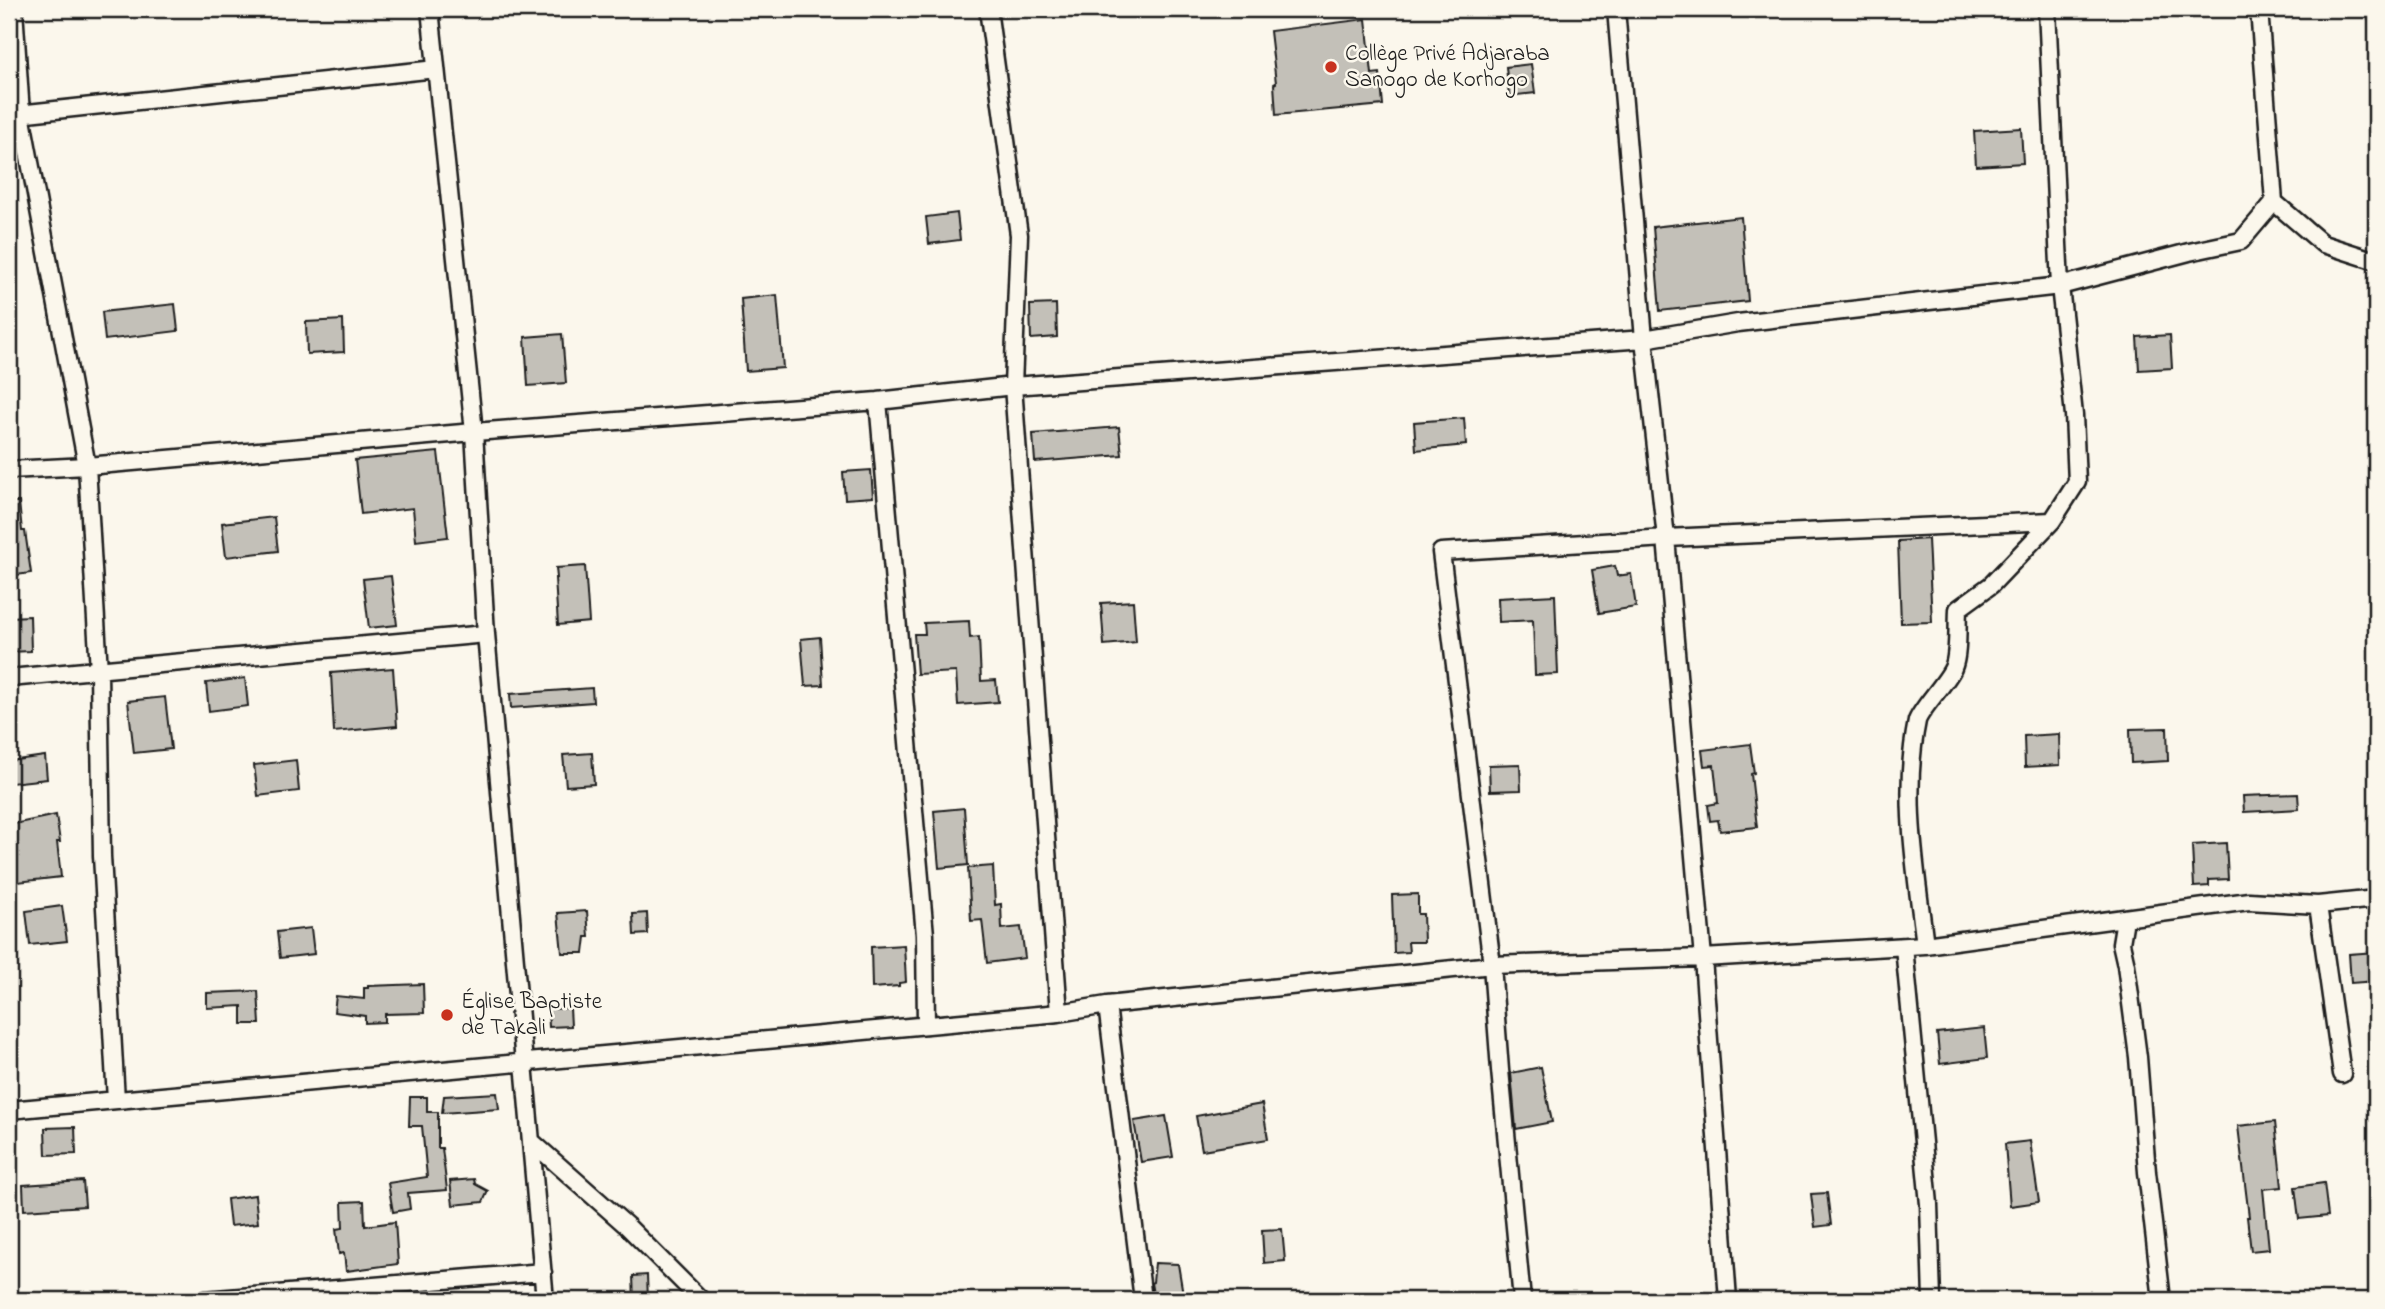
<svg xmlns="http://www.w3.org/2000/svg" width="2385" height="1309" font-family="'Indie Flower',sans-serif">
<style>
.building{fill:#c3c0b8;stroke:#1c1c1c;stroke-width:2}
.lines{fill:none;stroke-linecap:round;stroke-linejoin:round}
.minor-casing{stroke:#1c1c1c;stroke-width:21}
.minor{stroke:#fbf7ec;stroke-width:16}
.poi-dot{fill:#c8321e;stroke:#fbf7ec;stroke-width:2.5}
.labels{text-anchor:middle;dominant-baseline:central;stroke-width:5;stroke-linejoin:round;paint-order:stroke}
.poi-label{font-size:23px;fill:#1c1c1c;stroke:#fbf7ec;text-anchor:start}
</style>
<rect width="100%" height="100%" fill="#fbf7ec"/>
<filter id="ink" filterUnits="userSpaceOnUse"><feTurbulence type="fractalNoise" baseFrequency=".0143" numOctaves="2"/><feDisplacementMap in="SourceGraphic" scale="14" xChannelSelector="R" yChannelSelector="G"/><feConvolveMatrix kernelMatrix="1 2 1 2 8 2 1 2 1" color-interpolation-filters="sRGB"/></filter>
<g filter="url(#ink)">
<path class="building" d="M1366,19L1372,74L1380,73L1383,105L1276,115L1274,84L1276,83L1270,31Z
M1531,64L1535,93L1509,96L1506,67Z
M2021,128L2023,163L1976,166L1974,131Z
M957,213L960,240L929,244L926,217Z
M1741,217L1748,301L1660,311L1653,227Z
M777,295L783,368L746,371L741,299Z
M175,304L178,331L105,340L102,312Z
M1056,304L1057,337L1031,339L1030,305Z
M343,320L344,352L307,354L306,322Z
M562,334L566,383L528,386L525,337Z
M2170,335L2172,368L2139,370L2137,337Z
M1464,418L1466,445L1416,450L1414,422Z
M1119,427L1122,455L1035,462L1033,434Z
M438,452L448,537L416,541L413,508L361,514L355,460Z
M871,470L873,497L845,499L843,472Z
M9,502H19L22,531H25L31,573L9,576Z
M274,517L278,551L226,557L222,523Z
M1928,539L1932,622L1901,623L1898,541Z
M585,566L589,622L558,625L555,578H557L556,568Z
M1615,566L1617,576L1631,574L1636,607L1599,613L1592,570Z
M391,576L397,625L369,628L363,579Z
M1555,595L1558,674L1535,675L1533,620L1499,622L1498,598Z
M1133,601L1136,642L1104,645L1101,603Z
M30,616L31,651L9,652V617Z
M969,621L970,638L979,637L981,681L996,680L998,702L958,705L956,672L917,674L914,634H925L924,623Z
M820,637L823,685L805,686L801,639Z
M393,668L397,726L334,732L331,673Z
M245,678L248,706L209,711L206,683Z
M592,688L593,702L511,708L510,694Z
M165,697L171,749L134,753L128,701Z
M2167,728L2168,761L2131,763L2130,729Z
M2059,734L2060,765L2025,767L2024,736Z
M1750,744L1754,773L1751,774L1757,827L1720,831L1718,820L1710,821L1708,805L1718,803L1714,765L1704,766L1702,750Z
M592,753L594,784L566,786L563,755Z
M45,756L47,779L11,783L9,761Z
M296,760L299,791L258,796L254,765Z
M1520,764L1521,790L1490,791L1489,765Z
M2298,794L2299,809L2244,812L2243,796Z
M964,808L968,865L939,868L934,811Z
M56,815L60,842H57L61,877L9,883V825Z
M2226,843L2228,879L2209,880V886L2194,887L2192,845Z
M993,866L995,905L1001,904L1002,929L1021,927L1025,958L987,963L982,920L971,921L968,868Z
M1418,894V914H1423L1424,942H1408L1409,952L1394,953L1392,895Z
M62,906L67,941L30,945L26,911Z
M587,911L589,937H586L584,953H562L558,913Z
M647,913L648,934L634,935L633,914Z
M311,928L314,954L280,958L277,932Z
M904,945L906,982L899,983V986L872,988L871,947Z
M2376,952V981L2351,983L2349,954Z
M423,984L424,1013L385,1014V1022L365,1023V1016L334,1012L336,996L364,999V988H368V986Z
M258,991L260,1024H242V1006L207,1008V993Z
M570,1008L571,1026L549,1027L548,1009Z
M1984,1028L1987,1058L1940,1064L1937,1033Z
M1541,1067L1552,1122L1516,1129L1511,1073Z
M497,1093L499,1109L442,1113L444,1096Z
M410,1097H427V1112H438V1148H442L447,1190L408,1193L410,1209L393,1212L388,1183L427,1177L422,1126H409Z
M1262,1104L1268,1139L1202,1150L1196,1116Z
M1166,1116L1173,1157L1141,1162L1134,1121Z
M2275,1122L2282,1187L2263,1189L2269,1249L2251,1251L2247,1217H2249L2238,1126Z
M75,1127L76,1154L46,1155L45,1128Z
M2030,1141L2039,1202L2010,1206L2005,1144Z
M474,1179L475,1184L488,1191L483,1202L453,1205L450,1181Z
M83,1181L85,1206L24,1210L23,1185Z
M2324,1183L2328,1216L2299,1219L2295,1187Z
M1827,1193L1831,1225L1815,1227L1811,1194Z
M255,1195L258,1223L230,1226L227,1199Z
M364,1201L365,1226L395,1222L398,1264L346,1271L344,1253L339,1254L336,1229L343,1228L342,1202Z
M1282,1229L1285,1261L1264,1263L1262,1230Z
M1155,1263L1178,1264L1184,1300H1154L1151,1283L1153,1282Z
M647,1275L648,1300H634L633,1276Z"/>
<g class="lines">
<defs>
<path id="minor" d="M14,9L21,114L87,466L99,671L102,856L116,1100
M430,9L474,432L486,634L545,1300
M988,9L1019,235L1013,386L1059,1013
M1616,9L1644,339L1666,538L1703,958L1728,1300
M9,115L436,69
M2274,202L2323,244L2376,261
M878,401L925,935L926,1025
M9,470L87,466L474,432L878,401L1013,386L1644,339L1738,323L2060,286L2189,252L2241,241L2274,202L2259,9
M9,678L486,634
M2318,905L2342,1074
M2125,919L2121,943L2126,965L2138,1057L2147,1172L2162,1300
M1925,945C1916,871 1902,795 1917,721C1920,710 1947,682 1953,668C1959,655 1957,625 1958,609L1991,585L2052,521L2077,482L2074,415L2060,286L2047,9
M1904,947L1929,1204L1932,1300
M1107,1005L1143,1300
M9,1110L1059,1013L1107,1005L1492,965L1703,958L1925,945L2249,901L2318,905L2376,899
M531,1141L627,1226L701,1300
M204,1300L543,1272
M1522,1300L1500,1070L1492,965L1441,552L1666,538L2052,521"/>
</defs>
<use href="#minor" class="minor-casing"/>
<use href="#minor" class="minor"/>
</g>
</g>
<g class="poi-dot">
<circle cx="1331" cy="67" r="7"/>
<circle cx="447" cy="1015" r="7"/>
</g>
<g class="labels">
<g class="poi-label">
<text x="1345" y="54">Collège Privé Adjaraba<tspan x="1345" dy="26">Sanogo de Korhogo</tspan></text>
<text x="461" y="1002">Église Baptiste<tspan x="461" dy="26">de Takali</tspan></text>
</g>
</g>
<rect width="2385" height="1309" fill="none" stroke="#fbf7ec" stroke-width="35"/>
<rect x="18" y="18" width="2350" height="1274" fill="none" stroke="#1c1c1c" stroke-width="2.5" filter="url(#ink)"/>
</svg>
